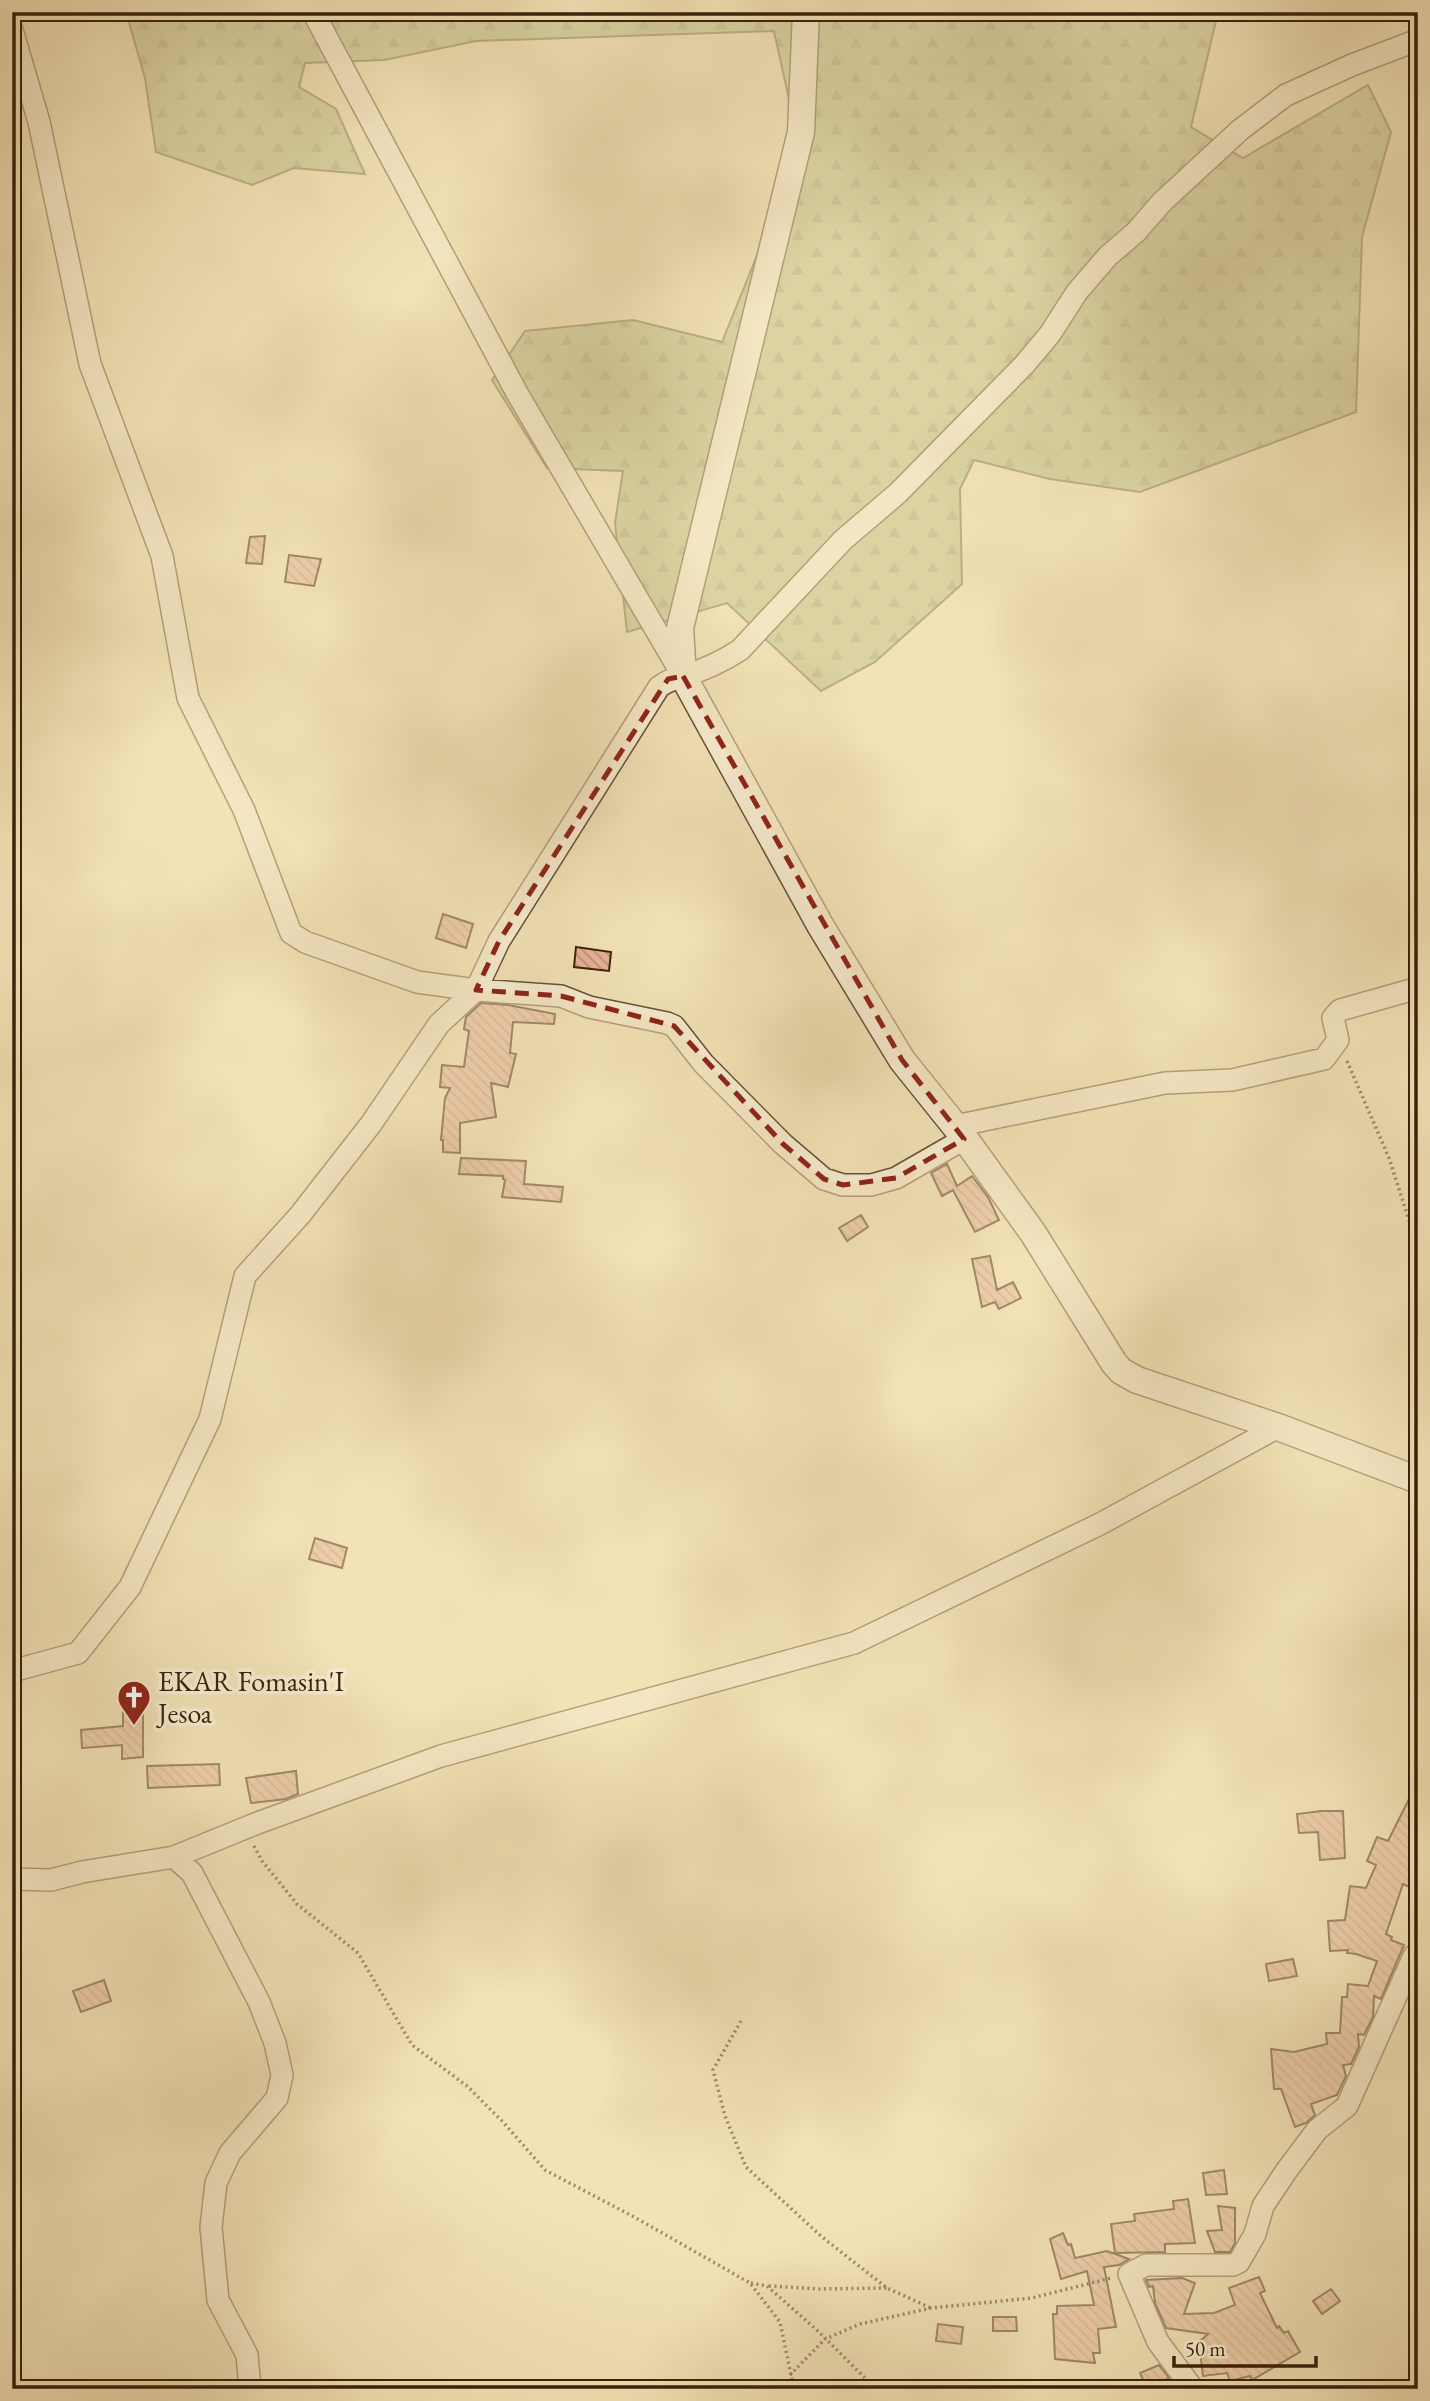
<svg xmlns="http://www.w3.org/2000/svg" width="1430" height="2401" font-family="'EB Garamond',serif">
<style>
.forest{fill:url(#forest-firs);stroke:#7c724a;stroke-width:2}
.building{fill:url(#building-back-hatch);stroke:#3a2109;stroke-width:2}
.lines{fill:none;stroke-linecap:round;stroke-linejoin:round}
.minor-casing{stroke:#685134;stroke-width:24}
.tertiary-casing{stroke:#685134;stroke-width:29}
.path{stroke:#3a2109;stroke-width:3.5;stroke-dasharray:2 3.5;stroke-linecap:butt}
.minor{stroke:#f7ecd0;stroke-width:21}
.tertiary{stroke:#f7ecd0;stroke-width:26}
.marked{fill:none;stroke:#8f2418;stroke-width:5;stroke-dasharray:14 9;stroke-linejoin:round}
.labels{text-anchor:middle;dominant-baseline:central;stroke-width:7;stroke-linejoin:round;paint-order:stroke}
.poi-label{font-size:28px;fill:#3a2109;stroke:#f7ecd0;text-anchor:start}
</style>
<defs>
<pattern id="forest-firs" width="22" height="20" patternUnits="userSpaceOnUse" patternTransform="scale(1.75)"><rect width="22" height="20" fill="#bfc28b"/><path d="M5 1l3.5 6h-7zM16 11l3.5 6h-7z" fill="#a5a677"/></pattern>
<pattern id="building-back-hatch" width="6" height="6" patternUnits="userSpaceOnUse" patternTransform="scale(1.75)"><rect width="6" height="6" fill="#e8b399"/><path d="M-1 5l2 2M0 0l6 6M5-1l2 2" fill="none" stroke="#bd917b"/></pattern>
</defs>
<rect width="100%" height="100%" fill="#f2e2b6"/>
<filter id="stains"><feTurbulence type="fractalNoise" baseFrequency=".00286" numOctaves="4"/><feColorMatrix values="0 0 0 0 .2 0 0 0 0 .09 0 0 0 0 .02 0 0 0 .5 -.17"/></filter>
<radialGradient id="worn" r=".72"><stop offset=".6" stop-color="#630" stop-opacity="0"/><stop offset="1" stop-color="#630" stop-opacity=".3"/></radialGradient>
<path class="forest" d="M126,12H1218L1191,127L1243,158L1368,85L1391,132L1362,237L1356,412L1140,492L1050,479L974,460L960,489L962,584L875,662L821,691L727,603L627,632L615,523L623,471L547,468L492,380L525,331L633,320L722,342L800,149L774,31L476,41L384,60L305,63L299,87L336,109L365,174L294,168L252,185L156,152L145,78Z"/>
<path class="building" d="M265,536L262,564L246,563L250,537Z
M289,555L321,559L314,586L285,582Z
M443,914L473,924L466,948L436,938Z
M576,947L611,952L609,971L574,967Z
M481,1003L508,1005L555,1014L554,1024L513,1022L510,1053L516,1054L508,1087L491,1083L496,1117L460,1123V1153L443,1152V1140H441L445,1098L450,1088L440,1087L442,1065L464,1067L469,1031L464,1029L466,1017Z
M461,1158L526,1161L524,1184L563,1187L561,1202L502,1197L505,1180L503,1179V1176L459,1174Z
M947,1164L957,1186L972,1176L988,1197L999,1220L975,1232L953,1190L942,1196L931,1173Z
M861,1215L868,1227L847,1241L839,1228Z
M990,1256L997,1290L1013,1282L1021,1298L999,1309L995,1302L982,1307L972,1259Z
M315,1538L347,1548L342,1568L309,1559Z
M123,1705H143V1757L122,1759V1745L82,1748L81,1730L123,1726Z
M219,1764L220,1785L148,1788L147,1766Z
M296,1771L298,1794L286,1799L251,1803L246,1778Z
M1418,1781V1891L1403,1884L1386,1934L1392,1937L1391,1940L1404,1945L1381,1999L1374,1996L1373,2017L1364,2035L1358,2034L1359,2047L1351,2064L1343,2065L1346,2076L1337,2095L1311,2104L1315,2115L1306,2123L1295,2127L1281,2089H1274L1271,2049L1294,2052L1327,2044L1326,2033H1340L1342,1997H1347L1348,1984L1368,1986L1377,1961L1356,1954L1347,1953L1348,1950L1330,1951L1328,1921L1345,1920L1350,1886L1366,1888L1376,1865L1367,1861L1377,1837L1388,1841Z
M1321,1811H1343L1345,1858L1320,1860L1318,1832L1299,1833L1297,1814Z
M1293,1959L1297,1976L1269,1981L1266,1964Z
M104,1980L111,2001L81,2012L73,1991Z
M1224,2170L1227,2194L1206,2195L1203,2173Z
M1188,2199L1195,2243L1165,2244V2252L1115,2253L1111,2224L1135,2221L1134,2214L1174,2209L1173,2201Z
M1218,2206L1235,2208V2243L1230,2252H1215L1207,2231L1222,2230Z
M1063,2233L1068,2245L1071,2244L1075,2258L1107,2251L1129,2259L1119,2265L1104,2267L1116,2327L1098,2329L1100,2353H1093L1095,2363L1055,2359L1053,2314H1057V2306L1094,2305L1087,2271L1061,2279L1050,2239Z
M1259,2277L1265,2291L1260,2293L1277,2328L1279,2326L1284,2333L1288,2331L1300,2352L1252,2380L1250,2376L1230,2381L1227,2373L1203,2376L1199,2342L1208,2334L1166,2328L1155,2303L1153,2286L1149,2287L1146,2280L1182,2278L1195,2283L1184,2314L1214,2313L1235,2305L1229,2288Z
M1331,2289L1340,2301L1322,2314L1313,2301Z
M993,2317H1016L1017,2331H993Z
M938,2324L963,2327L961,2344L936,2341Z
M1159,2365L1169,2378L1147,2388L1140,2373Z"/>
<g class="lines">
<defs>
<path id="minor" d="M313,12L517,393L683,676
M12,30L39,122L90,364L162,556L188,698L244,810L291,933L305,942L417,982L476,990L561,996L589,1007L667,1023L674,1026L703,1063L783,1144L824,1179L843,1185H871L896,1178L964,1139
M955,1126L1165,1083L1232,1080L1324,1059L1338,1040L1333,1018L1340,1010L1418,988
M12,1671L78,1653L130,1587L210,1419L245,1276L300,1215L371,1124L439,1024L476,990L499,941L659,687C668,680 674,679 684,676C704,670 723,661 740,650L843,540L898,493L1024,365L1050,334L1077,292L1108,256L1136,232L1162,202L1240,130L1286,95L1352,65L1418,40
M174,1857L255,1824L441,1756L854,1643L1100,1524L1278,1427
M12,1879L51,1880L82,1872L174,1857L192,1873L259,2002L275,2043L282,2075L277,2098L230,2153L216,2183L211,2227L218,2300L247,2355L250,2389
M1193,2389L1158,2342L1129,2274L1146,2265H1233L1239,2262L1255,2234L1263,2206L1287,2170L1317,2130L1347,2106L1414,1956H1418"/>
<path id="tertiary" d="M806,12L801,132L680,628L683,676L820,925L902,1060L963,1136L1033,1233L1114,1363L1121,1371L1137,1380L1278,1427L1418,1480"/>
</defs>
<use href="#minor" class="minor-casing"/>
<use href="#tertiary" class="tertiary-casing"/>
<path class="path" d="M1347,1061L1389,1158L1418,1248
M254,1846L262,1861L297,1904L358,1953L412,2045L467,2086L503,2122L545,2170L636,2218L750,2283L780,2322L794,2389
M741,2021L713,2070L725,2116L746,2167L822,2237L887,2288L931,2308
M751,2283L767,2286L819,2332L876,2389
M769,2286L819,2289L887,2288
M790,2375L825,2339L860,2324L931,2308L1032,2298L1111,2278"/>
<use href="#minor" class="minor"/>
<use href="#tertiary" class="tertiary"/>
</g>
<path d="M0 0H1430V2401H0ZM683,676L902,1060L964,1139L896,1178L843,1185L824,1179L783,1144L674,1026L561,996L476,990L499,941L668,679Z" fill="#f2e2b6" fill-opacity=".55" fill-rule="evenodd"/>
<path class="marked" d="M683,676L902,1060L964,1139L896,1178L843,1185L824,1179L783,1144L674,1026L561,996L476,990L499,941L668,679Z"/>
<defs>
<symbol id="church-pin" viewBox="-11 -11 22 30"><path d="M0 17L-7.5 6A9.5 9.5 0 1 1 7.5 6Z" fill="#8f2418" stroke="#f7ecd0"/><path d="M-1.2-6h2.4v3.5h3.3v2.4h-3.3V6h-2.4V-.1h-3.3v-2.4h3.3Z" fill="#fff"/></symbol>
</defs>
<g fill-rule="evenodd">
<use href="#church-pin" x="115" y="1678" width="38" height="52"/>
</g>
<g class="labels">
<g class="poi-label">
<text x="158" y="1681">EKAR Fomasin'I<tspan x="158" dy="32">Jesoa</tspan></text>
</g>
</g>
<rect width="1430" height="2401" fill="none" stroke="#f2e2b6" stroke-width="42"/>
<rect x="14" y="14" width="1402" height="2373" fill="none" stroke="#3a2109" stroke-width="3.5"/>
<rect x="21" y="21" width="1388" height="2359" fill="none" stroke="#3a2109" stroke-width="2"/>
<path d="M1174 2356v10h142v-10" fill="none" stroke="#3a2109" stroke-width="3.5"/>
<text x="1185" y="2356" font-size="21" fill="#3a2109" stroke="#f7ecd0" stroke-width="5" paint-order="stroke">50 m</text>
<rect width="100%" height="100%" filter="url(#stains)"/>
<rect width="100%" height="100%" fill="url(#worn)"/>
</svg>
